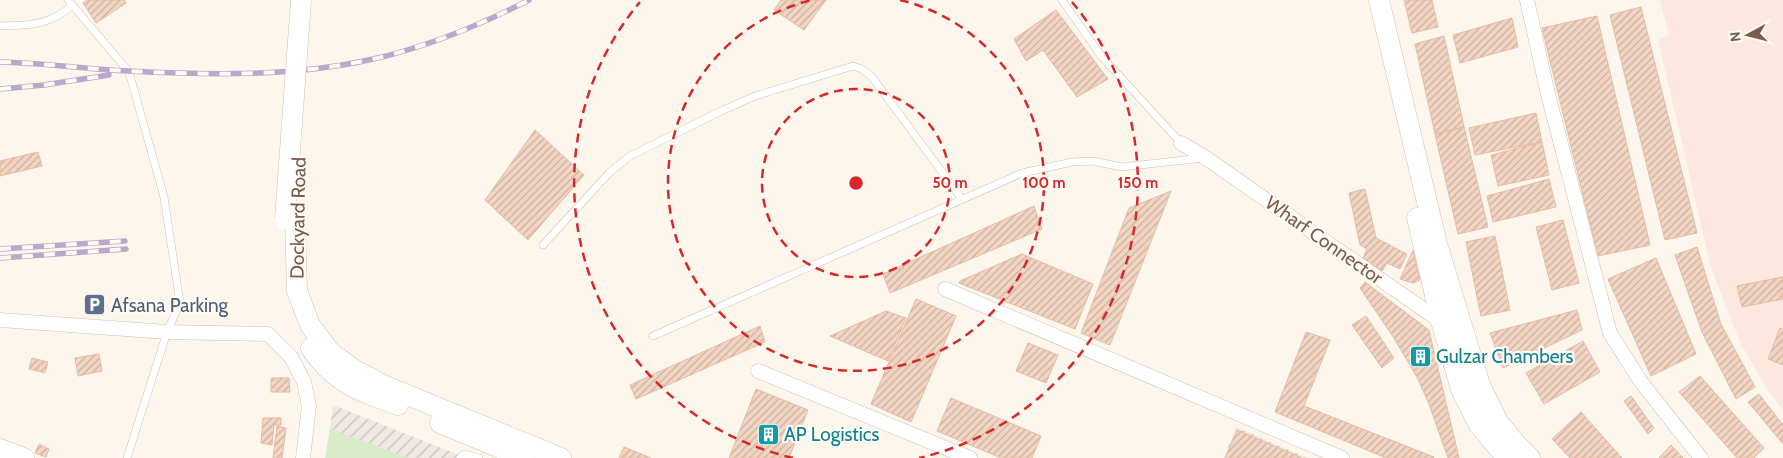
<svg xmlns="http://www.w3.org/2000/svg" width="1783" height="458" font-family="Cabin,sans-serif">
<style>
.commercial{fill:#fde8e0}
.industrial{fill:url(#industrial-furrows)}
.park{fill:#d8ecc9}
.building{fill:url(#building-hatch);stroke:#e6bba3}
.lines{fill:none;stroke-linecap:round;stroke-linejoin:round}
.lane-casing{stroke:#d1beb0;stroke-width:8}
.street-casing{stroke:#d1beb0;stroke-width:15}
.secondary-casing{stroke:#d6c0b0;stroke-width:21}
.lane{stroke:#fff;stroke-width:7}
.street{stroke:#fff;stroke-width:14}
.secondary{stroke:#fff;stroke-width:20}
.rail-casing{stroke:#b9a8c9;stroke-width:5.5}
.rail{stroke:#fffaf3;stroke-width:4;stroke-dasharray:11;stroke-linecap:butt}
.secondary-bridge-casing{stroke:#d6c0b0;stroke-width:21;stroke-linecap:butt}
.secondary-bridge{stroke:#fff;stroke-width:20}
.ring{fill:none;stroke:#d62828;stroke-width:2.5;stroke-dasharray:9 6}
.labels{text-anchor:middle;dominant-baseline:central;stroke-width:4.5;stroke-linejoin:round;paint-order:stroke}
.street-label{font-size:19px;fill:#7a5c4d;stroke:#fffaf3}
.service-label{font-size:19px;fill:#4e5e75;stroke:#fffaf3;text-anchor:start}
.culture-label{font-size:19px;fill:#0d838f;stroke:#fffaf3;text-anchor:start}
.centre{fill:#d62828;stroke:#fffaf3;stroke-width:2.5}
.ring-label{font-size:15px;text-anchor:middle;font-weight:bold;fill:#d62828;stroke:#fffaf3;stroke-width:4.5;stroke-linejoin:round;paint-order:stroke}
</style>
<defs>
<pattern id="industrial-furrows" width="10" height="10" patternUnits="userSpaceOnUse" patternTransform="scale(1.25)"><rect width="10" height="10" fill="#efe9e4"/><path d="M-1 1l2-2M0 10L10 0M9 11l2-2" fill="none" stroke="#c7c0bb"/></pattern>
<pattern id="building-hatch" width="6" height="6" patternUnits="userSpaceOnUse" patternTransform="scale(1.25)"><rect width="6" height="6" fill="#f3d5c3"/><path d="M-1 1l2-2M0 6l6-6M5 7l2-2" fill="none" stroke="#cab0a1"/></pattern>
</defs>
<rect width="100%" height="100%" fill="#fdf6ec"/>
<path class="commercial" d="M1660,0H1783V410L1766,387L1740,342L1711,268L1658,40L1669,35Z"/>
<path class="industrial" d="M333,405L467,458H326Z
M1236,427L1308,458H1224Z"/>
<path class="park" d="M330,429L409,458H325Z"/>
<path class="building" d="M87,0H124L126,3L96,23L83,3Z
M781,0H826L804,30L774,10Z
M1404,0H1432L1438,27L1412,33Z
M1641,7L1697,233L1665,240L1610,15Z
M1056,10L1108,79L1077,97L1043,50L1026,61L1014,39Z
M1597,16L1650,245L1598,256L1542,28Z
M1512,18L1518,47L1460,63L1453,35Z
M1444,36L1464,127L1435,134L1415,44Z
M1536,113L1542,142L1475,155L1469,128Z
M1464,127L1488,227L1458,234L1435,134Z
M535,130L584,175L528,240L485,200Z
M1542,142L1549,175L1498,186L1491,155Z
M38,152L42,166L0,176V161Z
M1549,179L1556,207L1493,222L1487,196Z
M1365,189L1376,238L1407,254L1400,269L1387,263L1382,271L1363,258L1367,249L1360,245L1349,193Z
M1171,191L1110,345L1081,333L1129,208Z
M1034,206L1042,229L890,293L883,274Z
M1563,220L1579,283L1552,290L1536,227Z
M1495,236L1510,310L1481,316L1466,242Z
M1697,247L1721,324L1755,387L1736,399L1702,332L1675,255Z
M1413,250L1420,280L1413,283L1400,279Z
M1022,254L1093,284L1075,329L959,283L960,281Z
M1656,258L1696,354L1651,376L1608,279Z
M1783,277V299L1742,307L1737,286Z
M1365,282L1429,330L1459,458H1448L1429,404L1417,377L1392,335L1360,288Z
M916,299L956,316L911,422L871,404Z
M1577,310L1582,330L1503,368L1490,333Z
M886,311L906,318L888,361L830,336Z
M1366,316L1394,358L1382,368L1352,325Z
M760,326L765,342L636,399L630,385Z
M1780,328L1783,329V365L1768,359Z
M1306,332L1330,340L1304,406L1434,457L1433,458H1386L1275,412Z
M1583,341L1600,372L1544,404L1526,373Z
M1028,343L1058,355L1046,383L1016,371Z
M99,354L102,371L78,376L75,358Z
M32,358L48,362L45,373L29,369Z
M1700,376L1764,448L1754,458H1737L1679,392Z
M271,378H289L290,392H271Z
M756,389L808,410L789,458H729Z
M1759,394L1783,425V444L1748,402Z
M1631,396L1654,428L1648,434L1624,401Z
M951,398L1041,436L1032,458H1001L937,431Z
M1581,412L1622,458H1570L1552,439Z
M263,418H281V425H274L272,445L261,443Z
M277,426L286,428L282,458H273Z
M1237,430L1302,458H1225Z
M39,444L49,449L46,457L35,453Z
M1671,445L1683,458H1659Z
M624,447L651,458H619Z"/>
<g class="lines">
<defs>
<path id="lane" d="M68,0L129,72L164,197L180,303L167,332L127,458
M1062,0L1102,57L1181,143
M0,26C30,25 47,26 72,6
M543,245L610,172L630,156L719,112L755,96L853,66L862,69L872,77L962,199
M653,336L1022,173L1072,162L1093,161L1122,167L1203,158
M460,458L464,454L479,458"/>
<path id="street" d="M1527,0L1548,94L1610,333L1641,382L1701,458
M1181,143L1206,158L1443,323
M945,289L1342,458
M0,320L167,332L268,334L291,357L304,382L309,406L303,458
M758,371L970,458"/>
<path id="secondary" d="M1379,0L1437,244L1480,385L1498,422L1517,445L1530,458
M1417,218L1441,321L1462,392L1479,425L1507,458
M295,219L297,291L310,325L330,352L355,370L383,385L561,458
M311,348C322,365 339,380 357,389C370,396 384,399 398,405
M440,423L524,458
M0,449L24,458"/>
</defs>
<use href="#lane" class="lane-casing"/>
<use href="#street" class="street-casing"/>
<use href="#secondary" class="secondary-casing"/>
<use href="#lane" class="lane"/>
<use href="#street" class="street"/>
<use href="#secondary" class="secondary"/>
<defs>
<path id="rail" d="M0,62C43,63 85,69 128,71C209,75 294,77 373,59C427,47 480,25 529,0
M0,89L44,85L109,75
M0,249L125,241
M0,258L126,249"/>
</defs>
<use href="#rail" class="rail-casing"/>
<use href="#rail" class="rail"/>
<defs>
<path id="secondary-bridge" d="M285,219L301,0"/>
</defs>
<use href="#secondary-bridge" class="secondary-bridge-casing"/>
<use href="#secondary-bridge" class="secondary-bridge"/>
</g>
<g class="ring">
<circle cx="856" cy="183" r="94"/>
<path d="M900 0A188 188 0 1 1 812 0"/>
<path d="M793 458A282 282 0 0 1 640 2M1072 2A282 282 0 0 1 919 458"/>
</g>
<defs>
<symbol id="parking-square" viewBox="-11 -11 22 22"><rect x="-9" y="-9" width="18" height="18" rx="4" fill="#5c6f8a" stroke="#fffaf3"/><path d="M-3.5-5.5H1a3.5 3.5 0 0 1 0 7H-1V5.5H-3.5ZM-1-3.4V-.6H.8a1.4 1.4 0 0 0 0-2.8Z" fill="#fff"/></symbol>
<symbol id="building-square" viewBox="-11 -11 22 22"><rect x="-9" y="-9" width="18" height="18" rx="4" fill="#0f9aa8" stroke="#fffaf3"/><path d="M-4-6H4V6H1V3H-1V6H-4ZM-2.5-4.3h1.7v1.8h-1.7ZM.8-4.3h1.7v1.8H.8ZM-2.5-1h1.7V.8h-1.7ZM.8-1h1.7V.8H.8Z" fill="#fff"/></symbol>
</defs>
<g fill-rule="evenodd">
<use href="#parking-square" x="82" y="292" width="25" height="25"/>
<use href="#building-square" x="1408" y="344" width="25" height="25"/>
<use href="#building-square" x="756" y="422" width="25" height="25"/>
</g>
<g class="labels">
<g class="street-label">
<text transform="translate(298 218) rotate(-89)">Dockyard Road</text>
<text transform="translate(1324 240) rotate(35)">Wharf Connector</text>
</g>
<g class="service-label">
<text x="111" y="305">Afsana Parking</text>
</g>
<g class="culture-label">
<text x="1436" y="356">Gulzar Chambers</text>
<text x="784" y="434">AP Logistics</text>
</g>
</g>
<circle cx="856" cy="183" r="8" class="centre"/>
<g class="ring-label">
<text x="950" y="188">50 m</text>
<text x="1044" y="188">100 m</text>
<text x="1138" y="188">150 m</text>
</g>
<g transform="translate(1748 35) rotate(263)" stroke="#fffaf3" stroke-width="4" paint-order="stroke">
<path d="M0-4L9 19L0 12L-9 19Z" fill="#7a5c4d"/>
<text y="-8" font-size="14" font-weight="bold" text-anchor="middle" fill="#7a5c4d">N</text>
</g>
</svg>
